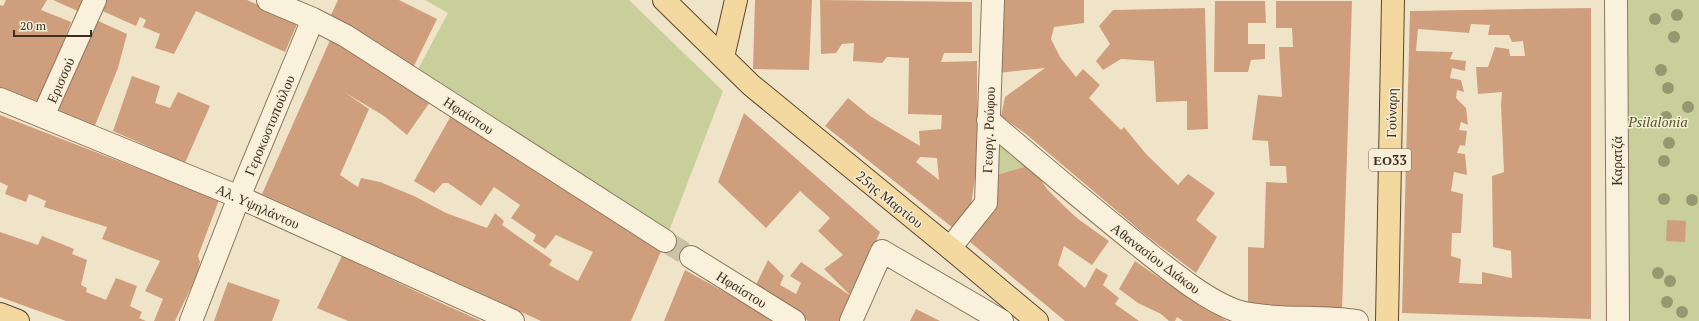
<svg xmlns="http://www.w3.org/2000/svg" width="1699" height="321" font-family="'PT Serif',serif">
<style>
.green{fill:#c9cf9b}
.building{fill:#cf9f7d;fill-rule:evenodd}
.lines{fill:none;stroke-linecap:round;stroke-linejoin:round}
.minor-tunnel{stroke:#ccc0a6;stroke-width:22;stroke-dasharray:22 11;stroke-linecap:butt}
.minor-casing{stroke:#8d765c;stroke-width:24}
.major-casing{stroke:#5b4430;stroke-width:24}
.minor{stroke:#faf1dc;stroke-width:22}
.major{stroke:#f3d9a0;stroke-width:22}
.tree{fill:#96986f}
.labels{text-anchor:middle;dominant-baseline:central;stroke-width:3;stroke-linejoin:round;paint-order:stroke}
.shield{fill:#f7eed8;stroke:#756857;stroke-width:1}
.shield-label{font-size:13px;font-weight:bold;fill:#3d2e20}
.street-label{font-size:14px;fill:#3d2e20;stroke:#f7eed8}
.park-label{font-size:14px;font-style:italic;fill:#4d5a26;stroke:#f7eed8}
</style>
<rect width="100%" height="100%" fill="#f0e4c8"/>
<path class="green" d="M425,0H629L723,91L669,231L417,71L448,13Z
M1616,0H1699V321H1618Z
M990,125L1031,165L993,176Z"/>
<path class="building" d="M6,0H47L41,10L71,22L39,104L0,87V5L3,6Z
M53,0H84L80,12Z
M102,0H247L298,22L285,52L196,11L174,54L155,48L160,34L143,27L146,20L140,17L136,26L98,9Z
M338,0H399L437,19L413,68L330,17Z
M755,0H812L809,70L753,69Z
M820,0L972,2V53H944L941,62L977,61V164L971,206L953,228L825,126L848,98L870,116L920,146L919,131L941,129L942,115L908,114L909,58L887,57L882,63L853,61L854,43L842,44L836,53L821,54ZM920,157L937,158L939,180L916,162Z
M1000,0H1084V23L1054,27L1051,39L1060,57L1076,77L1083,69L1100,85L1089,98L1121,130L1124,127L1146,154L1178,185L1188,174L1215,193L1196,220L1217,237L1196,273L1143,233L1026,134L1001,116L1005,97L1045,68L998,73Z
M1215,1H1265L1266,23H1248V44H1265V59L1251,60L1248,72H1214Z
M1276,1H1352L1342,310L1248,308V247L1264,248L1266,182L1287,183L1286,166H1270L1268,141L1252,140L1258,95L1282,97L1279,47H1293L1292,28H1276Z
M1205,8L1208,129L1187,130V101L1156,102L1154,61L1121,59L1103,70L1096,61L1110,44L1099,26L1113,10Z
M1591,8V319L1402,313L1410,11ZM1471,24L1490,25L1488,35H1509L1512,42L1523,41L1525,56H1510L1509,49L1495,47L1488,67H1476L1478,94L1502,92L1501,105L1504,172L1492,176L1493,247L1511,251L1512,278L1482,272V284L1459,283L1461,259L1451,256L1452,233H1461L1463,194L1451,191L1454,172L1467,175L1465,154L1457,153L1460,145L1465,146L1467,131L1459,130L1461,122L1468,125L1466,108L1456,98L1457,90L1464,92L1461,80L1450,78L1452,68L1465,71L1466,61L1450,59L1453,52L1416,51L1418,29L1469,33Z
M96,20L127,34L118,68L94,128L55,111L79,52L84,53Z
M331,38L430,102L407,135L384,116L344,92L369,109L340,175L358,187L361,178L380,182L414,196L446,213L487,228L495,213L504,221L502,225L552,260L549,265L578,281L593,252L556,235L545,249L533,241L536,235L511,218L520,205L494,187L481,206L448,183H443L434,193L414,181L452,114L662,249L631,321H541L262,194Z
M132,76L160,86L155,103L170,108L178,92L210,106L185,163L113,131Z
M744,113L880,232L851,296L824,269L843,255L818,231L830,218L800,191L766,228L718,182Z
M0,115L219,200L198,256L200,262L197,275L175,321H154L163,299L145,291L160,261L102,239L107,227L44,207L46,201L29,194L26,202L5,194L8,186L0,182Z
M1031,165L1047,189L1065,207L1078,219L1109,241L1092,265L1064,246L1058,265L1085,288L1096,268L1108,275L1103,285L1119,298L1115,304L1139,321H1065L970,242L995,211L993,176Z
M1667,220L1686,221L1685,242L1666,241Z
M0,232L38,245L42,236L74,249L72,254L87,260L81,285L87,288L86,292L106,300L116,278L137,286L130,306L142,312L139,318L146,321H66L0,297Z
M342,256L441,303L481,321H348L317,308Z
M768,260L784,276L780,285L796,294L801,283L790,276L801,262L851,296L840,321H808L755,287Z
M1135,261L1174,288L1227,321H1183L1177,317L1175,321H1169L1161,314L1138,303L1119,289Z
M685,270L753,308L777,321H664Z
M228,282L280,300L272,321H214Z
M916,309L940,321H910Z"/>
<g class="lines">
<path class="minor-tunnel" d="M665,241L691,257"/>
<defs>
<path id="minor" d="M268,0L313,19L346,36L665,241
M1616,0L1618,321
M0,99L239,197L513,321
M43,116L95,0
M988,120C1041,165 1094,210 1148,253C1173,273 1210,303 1240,312C1278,321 1318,315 1357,321
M950,248L986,203L993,0
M691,257L794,321
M191,321L239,197L313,19
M851,321L882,251L1002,321"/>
<path id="major" d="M664,0L751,85L950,248L1037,321
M723,57L736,0
M0,314L18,321
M1387,321L1393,0"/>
</defs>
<use href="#minor" class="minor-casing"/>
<use href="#major" class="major-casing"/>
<use href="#minor" class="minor"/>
<use href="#major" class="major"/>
</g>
<g class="tree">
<circle cx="1677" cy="15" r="6"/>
<circle cx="1655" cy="19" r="6"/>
<circle cx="1674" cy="37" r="6"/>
<circle cx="1661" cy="70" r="6"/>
<circle cx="1668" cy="88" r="6"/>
<circle cx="1688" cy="107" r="6"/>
<circle cx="1666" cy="117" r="6"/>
<circle cx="1669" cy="143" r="6"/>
<circle cx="1664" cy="161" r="6"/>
<circle cx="1664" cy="199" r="6"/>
<circle cx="1692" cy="200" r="6"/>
<circle cx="1658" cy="273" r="6"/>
<circle cx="1670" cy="281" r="6"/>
<circle cx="1667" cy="302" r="6"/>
<circle cx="1682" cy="312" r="6"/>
</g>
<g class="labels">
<rect class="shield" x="1369" y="149" width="42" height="22" rx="3"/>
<g class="shield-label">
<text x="1390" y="160">ΕΟ33</text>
</g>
<g class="street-label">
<text transform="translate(60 80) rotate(-66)">Ερισσού</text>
<text transform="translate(1391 113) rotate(-89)">Γούναρη</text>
<text transform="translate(469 115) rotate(33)">Ηφαίστου</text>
<text transform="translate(269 125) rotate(-67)">Γεροκωστοπούλου</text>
<text transform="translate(988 130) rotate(-88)">Γεωργ. Ρούφου</text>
<text transform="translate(1616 161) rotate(-90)">Καρατζά</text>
<text transform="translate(890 199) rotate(39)">25ης Μαρτίου</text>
<text transform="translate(258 206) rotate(24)">Αλ. Υψηλάντου</text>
<text transform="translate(1156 258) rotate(37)">Αθανασίου Διάκου</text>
<text transform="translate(742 289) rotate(32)">Ηφαίστου</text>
</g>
<g class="park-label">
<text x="1658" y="121">Psilalonia</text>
</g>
</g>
<path d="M14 30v6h77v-6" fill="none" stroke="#3d2e20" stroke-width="2"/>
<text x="20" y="30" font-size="12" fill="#3d2e20" stroke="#f7eed8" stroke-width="3" paint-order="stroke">20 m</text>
</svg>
